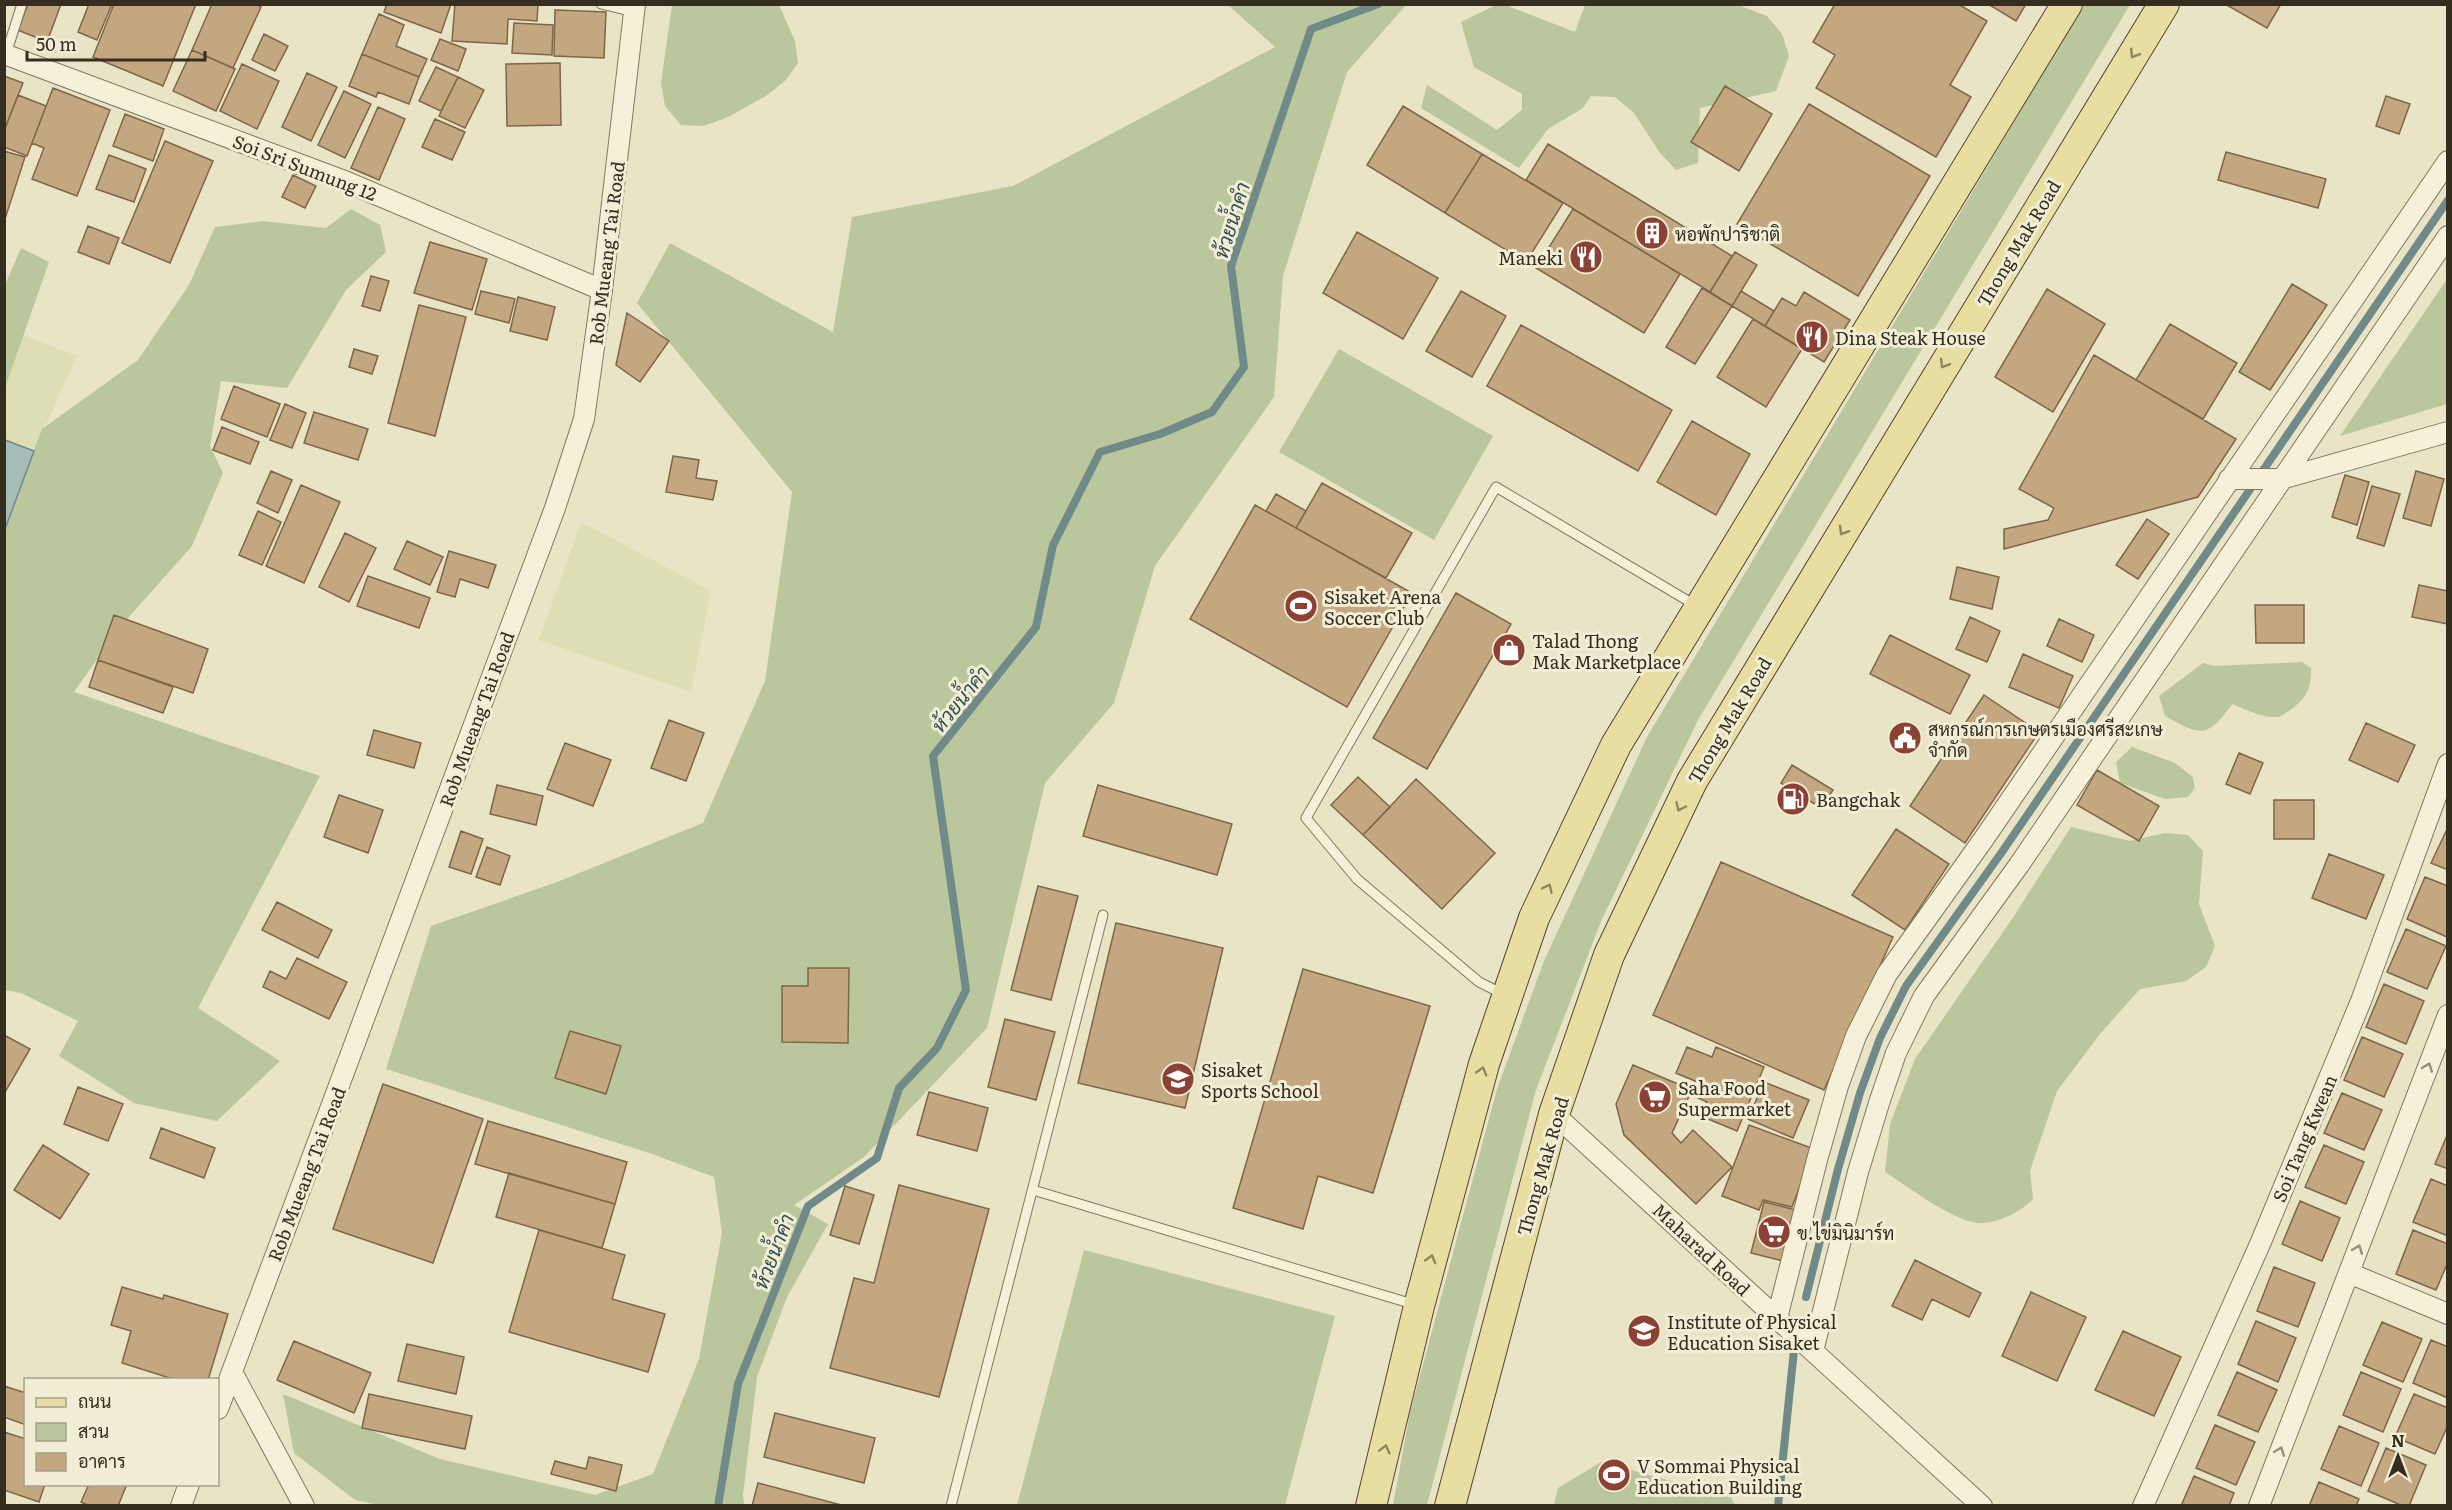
<svg xmlns="http://www.w3.org/2000/svg" width="2452" height="1510" font-family="Literata,Sarabun,serif">
<style>
.farmland{fill:#dedeb4}
.green{fill:#bac69b}
.water{fill:#a7bdba;stroke:#6f8a88;stroke-width:1.5}
.lines{fill:none;stroke-linecap:round;stroke-linejoin:round}
.stream{stroke:#6f8a88;stroke-width:8}
.building{fill:#c3a780;stroke:#7f6646;stroke-width:1.5}
.service-casing{stroke:#82775e;stroke-width:11}
.minor-casing{stroke:#82775e;stroke-width:22}
.primary-casing{stroke:#514531;stroke-width:32}
.service{stroke:#f5f1d8;stroke-width:9}
.minor{stroke:#f5f1d8;stroke-width:20}
.primary{stroke:#e8dea2;stroke-width:30}
.oneway{stroke:#8e8661}
.oneway2{stroke:#948f7c}
.labels{text-anchor:middle;dominant-baseline:central;stroke-width:6;stroke-linejoin:round;paint-order:stroke}
.street-label{font-size:18px;fill:#342d20;stroke:#f1eed5}
.poi-label{font-size:18px;fill:#342d20;stroke:#f1eed5;text-anchor:start}
.water-label{font-size:20px;font-style:italic;fill:#314f52;stroke:#f1eed5}
</style>
<rect width="100%" height="100%" fill="#e9e4c6"/>
<path class="farmland" d="M23,335L77,356L34,451L5,440V388Z
M581,522L711,591L691,692L539,640Z"/>
<path class="green" d="M672,5H779L795,41L798,63L785,81L766,96L726,118L703,126L681,125L665,106L661,83Z
M1228,5H1406L1347,72L1283,276L1274,397L1155,566L1114,703L1045,783L987,1028L864,1157L794,1205L828,1224L787,1297L757,1377L743,1495L744,1505L384,1506L355,1500L294,1453L283,1394L440,1459L595,1495L653,1474L699,1359L722,1233L714,1177L652,1154L386,1069L431,926L557,882L703,823L765,681L792,492L637,303L670,243L833,332L852,217L1013,186L1275,47Z
M1496,5H1505L1575,32L1585,5H1738L1767,16L1782,34L1789,56L1776,91L1700,108L1698,163L1676,170L1660,153L1634,113L1615,97L1591,96L1583,108L1548,129L1519,168L1421,108L1427,85L1497,130L1522,110V94L1474,67L1461,22Z
M2084,5H2130L1699,718L1602,919L1536,1090L1427,1505H1393L1410,1413L1497,1089L1544,961L1647,737Z
M351,209L380,225L386,252L346,290L287,388L221,381L210,446L223,473L192,546L119,628L74,692L320,776L198,1008L280,1061L217,1121L134,1103L59,1056L78,1021L21,993L5,990L4,529L42,429L138,360L189,285L215,227L263,221L326,228Z
M21,248L49,262L5,388V285Z
M2447,279V404L2340,436Z
M1339,349L1493,436L1434,540L1279,452Z
M2302,662L2311,668C2312,689 2305,700 2289,711C2285,713 2281,717 2277,717C2262,718 2245,709 2232,704C2207,739 2201,736 2165,716L2159,696L2203,663L2214,666Z
M2132,747L2175,763L2193,777L2195,788L2188,797L2165,799L2120,783L2116,762Z
M2071,827L2130,841L2165,833L2188,835L2203,851L2199,904L2215,946L2206,967L2186,981L2140,989L2100,1034L2057,1091L2030,1171L2033,1199C2021,1212 1997,1224 1978,1223C1953,1221 1907,1186 1885,1172L1890,1124L1915,1059L2012,919Z
M1084,1250L1335,1316L1285,1505H1017Z
M1601,1462L1731,1497L1735,1505H1554L1558,1488Z"/>
<path class="water" d="M5,440L34,451L5,529Z"/>
<g class="lines">
<path class="stream" d="M1806,1297L1838,1169L1860,1093L1880,1038L1906,986L2002,852L2448,200
M718,1506L738,1384L808,1206L877,1158L899,1088L937,1048L966,990L933,756L1036,627L1053,545L1100,452L1160,434L1212,412L1244,367L1231,266L1311,29L1378,4
M1778,1506L1794,1350"/>
</g>
<path class="building" d="M28,4H61L47,42L18,30Z
M89,4H112L97,40L78,32Z
M114,4H196L163,86L93,57Z
M212,4H256L261,7L233,68L192,50Z
M387,4H451L441,33L384,12Z
M455,4H538L537,21L508,19L507,44L452,41Z
M1835,4H1958L1987,21L1950,85L1971,97L1936,157L1816,88L1835,55L1813,42Z
M1988,4H2026L2016,21Z
M2225,4H2281L2267,28Z
M555,10L606,12L604,58L554,56Z
M379,14L404,25L396,46L427,59L419,77L362,54Z
M514,23L553,25L552,55L512,53Z
M264,34L288,46L275,71L252,60Z
M440,39L466,49L458,71L431,60Z
M192,50L235,69L216,111L173,91Z
M362,54L419,77L409,104L378,92L376,97L349,86Z
M560,63L561,125L507,126L506,64Z
M242,64L279,81L257,129L220,111Z
M436,67L458,77L441,111L419,101Z
M307,73L337,87L311,141L282,127Z
M4,76L23,83L4,131Z
M458,77L484,90L465,128L439,116Z
M1725,86L1772,114L1739,171L1691,142Z
M53,88L110,110L77,196L32,179L44,148L32,143Z
M344,91L371,104L345,158L318,145Z
M18,95L46,106L27,156L4,147V131Z
M2386,96L2410,104L2399,134L2376,126Z
M1809,104L1930,176L1858,296L1737,224Z
M1403,106L1482,154L1445,213L1367,165Z
M378,107L405,119L379,180L351,168Z
M125,114L164,129L153,161L113,146Z
M435,119L465,132L452,160L422,147Z
M165,141L213,161L170,263L122,243Z
M1548,144L1732,256L1710,292L1526,180Z
M4,151L25,157L4,222Z
M2226,152L2326,179L2318,208L2218,180Z
M1482,154L1563,203L1526,262L1445,213Z
M109,155L146,169L134,202L96,189Z
M293,175L316,186L305,208L282,197Z
M1573,209L1680,274L1644,333L1536,268Z
M88,226L119,238L109,264L78,252Z
M1357,232L1438,278L1403,339L1323,293Z
M430,242L487,259L472,310L414,293Z
M1735,252L1757,265L1732,306L1710,292Z
M371,276L389,281L380,311L362,306Z
M2292,284L2327,305L2270,390L2239,372Z
M1702,288L1732,306L1695,364L1666,347Z
M2047,289L2105,324L2053,412L1995,377Z
M481,291L515,299L509,323L475,314Z
M1461,291L1506,316L1472,377L1426,351Z
M1741,291L1774,311L1765,326L1732,306Z
M1804,292L1850,320L1824,362L1765,326L1782,298L1796,306Z
M518,297L555,307L547,340L510,331Z
M419,305L466,317L435,436L388,423Z
M627,313L669,341L640,382L616,365Z
M1753,319L1802,349L1766,407L1717,377Z
M2170,324L2237,363L2203,419L2136,380Z
M1521,325L1672,410L1638,471L1487,386Z
M354,349L378,356L372,374L349,367Z
M2094,355L2236,439L2198,497L2004,549V529L2048,520L2054,508L2019,489Z
M234,386L280,404L267,437L221,419Z
M285,404L306,413L292,448L270,440Z
M314,412L368,429L358,460L304,443Z
M1692,421L1750,454L1716,515L1657,482Z
M222,427L259,442L250,464L213,450Z
M673,456L699,460L696,478L717,481L713,500L666,492Z
M271,471L292,480L278,513L257,503Z
M2416,471L2444,479L2431,526L2403,518Z
M2345,475L2369,482L2357,525L2332,517Z
M1322,483L1412,533L1386,578L1296,528Z
M301,485L340,502L304,583L266,566Z
M2372,486L2400,494L2384,546L2357,538Z
M1276,494L1306,511L1296,528L1266,511Z
M1255,505L1412,593L1347,707L1190,619Z
M258,511L281,522L262,565L239,555Z
M2147,519L2169,534L2138,579L2116,565Z
M345,533L376,548L349,602L319,587Z
M407,541L443,557L430,585L394,569Z
M449,551L496,565L488,588L460,579L455,597L437,592Z
M1957,567L1999,577L1992,609L1950,599Z
M368,576L430,598L419,628L357,606Z
M2419,585L2448,591V624L2412,617Z
M1456,593L1511,624L1427,769L1373,738Z
M2255,605H2304V643H2256Z
M114,615L208,649L193,693L98,660Z
M1970,617L2000,631L1987,662L1956,649Z
M2059,619L2094,635L2082,662L2047,646Z
M1890,635L1970,675L1950,714L1870,674Z
M2023,654L2073,676L2059,708L2009,687Z
M98,660L173,687L163,713L89,687Z
M1984,695L2039,732L1965,843L1910,806Z
M669,720L704,733L686,781L651,768Z
M2366,723L2415,745L2398,782L2349,760Z
M374,730L421,743L414,768L367,755Z
M565,743L611,760L593,806L547,789Z
M2239,753L2263,763L2250,794L2226,784Z
M1792,765L1833,790L1821,808L1781,783Z
M2097,770L2159,806L2139,841L2077,805Z
M1358,777L1390,807L1363,835L1331,805Z
M1416,779L1495,853L1442,909L1363,835Z
M497,785L543,796L536,825L490,814Z
M1098,785L1232,824L1217,875L1083,836Z
M339,795L383,810L368,853L324,837Z
M2274,800H2314V839H2274Z
M2448,827V870L2431,863Z
M1896,829L1949,864L1905,930L1852,895Z
M461,831L483,839L471,874L449,867Z
M487,847L510,856L500,885L476,877Z
M2329,854L2384,875L2366,919L2312,898Z
M1721,862L1893,937L1824,1090L1653,1015Z
M2425,877L2448,886L2447,937L2407,919Z
M1038,886L1078,896L1051,1000L1011,990Z
M277,902L332,930L318,958L262,930Z
M1116,923L1223,948L1185,1108L1078,1083Z
M2406,929L2446,946L2427,989L2387,972Z
M297,958L347,982L329,1019L263,987L270,971L286,979Z
M808,968H849L848,1043L782,1042V986H808Z
M1303,969L1430,1006L1373,1193L1318,1176L1303,1229L1233,1208Z
M2384,984L2424,1001L2406,1044L2366,1027Z
M1005,1019L1055,1032L1036,1100L988,1087Z
M570,1031L621,1046L606,1094L555,1078Z
M4,1035L30,1049L4,1094Z
M2362,1037L2403,1054L2384,1097L2344,1080Z
M1687,1047L1712,1057L1716,1047L1764,1067L1737,1131L1701,1116L1707,1102L1696,1097L1702,1084L1676,1073Z
M1633,1065L1692,1090L1672,1133L1681,1143L1693,1130L1732,1167L1696,1204L1624,1135L1616,1104Z
M1764,1082L1809,1100L1793,1138L1748,1119Z
M383,1084L483,1119L433,1263L333,1229Z
M78,1087L123,1104L108,1141L64,1124Z
M929,1092L988,1108L977,1151L917,1135Z
M2342,1093L2382,1110L2364,1150L2324,1133Z
M488,1121L627,1162L615,1204L475,1164Z
M1749,1125L1814,1149L1792,1207L1763,1200L1759,1210L1722,1196Z
M161,1128L215,1148L204,1178L150,1158Z
M2448,1133V1169L2435,1164Z
M43,1145L89,1174L60,1219L14,1190Z
M2324,1145L2364,1162L2346,1204L2305,1187Z
M509,1173L615,1204L602,1248L496,1217Z
M2431,1179L2448,1186V1236L2413,1222Z
M899,1185L989,1209L939,1397L830,1368L854,1278L874,1283Z
M845,1186L874,1195L859,1244L830,1235Z
M2300,1201L2340,1218L2322,1261L2282,1244Z
M1764,1202L1796,1210L1783,1261L1751,1253Z
M539,1230L625,1255L612,1299L665,1314L648,1372L509,1332Z
M2413,1230L2448,1244V1262L2436,1290L2396,1274Z
M1915,1260L1981,1293L1969,1317L1932,1299L1922,1320L1892,1306Z
M2274,1267L2315,1283L2298,1327L2257,1311Z
M122,1287L163,1299L164,1295L228,1314L208,1380H176L122,1363L131,1331L111,1325Z
M2031,1292L2086,1317L2057,1381L2002,1356Z
M2256,1321L2296,1338L2278,1382L2238,1364Z
M2382,1322L2422,1339L2403,1382L2363,1365Z
M2123,1331L2181,1357L2154,1416L2095,1390Z
M2431,1340L2448,1347V1398L2413,1383Z
M294,1341L371,1373L354,1413L277,1380Z
M407,1344L464,1357L456,1394L398,1381Z
M2237,1372L2277,1390L2258,1432L2218,1415Z
M2361,1372L2401,1389L2383,1432L2343,1415Z
M4,1386L26,1393V1425L4,1417Z
M369,1394L472,1416L465,1449L362,1428Z
M2414,1394L2448,1408V1425L2435,1454L2395,1437Z
M775,1413L875,1438L864,1483L764,1457Z
M2215,1425L2255,1442L2236,1485L2196,1468Z
M2339,1426L2379,1443L2361,1486L2321,1469Z
M4,1432L26,1439V1484H45L39,1502L4,1490Z
M2386,1448L2426,1465L2409,1506H2403L2368,1491Z
M589,1457L622,1465L616,1491L551,1474L555,1461L586,1469Z
M2194,1476L2234,1493L2229,1506H2181Z
M2319,1482L2359,1499L2356,1506H2309Z
M758,1483L845,1506H752Z
M89,1484H127L118,1506H90L81,1502Z"/>
<g class="lines">
<defs>
<path id="service" d="M601,4L634,12
M6,54L22,4
M1505,995L1479,982L1357,879L1306,818L1496,487L1695,605
M1033,1190L1416,1305
M951,1506L1103,915"/>
<path id="minor" d="M4,54L342,180L602,290
M2229,479H2281L2448,432
M1554,1114L1982,1506
M2349,1273L2448,1314
M1777,1318L1817,1160L1838,1086L1856,1036L1887,974L1983,840L2448,161
M1813,1351L1858,1172L1880,1100L1896,1053L1924,996L2019,865L2448,236
M232,1372L304,1506
M218,1409L555,508L584,419L602,290L635,4
M181,1506L189,1484
M2143,1506L2260,1244L2361,1001L2448,764
M2259,1506L2448,1015"/>
<path id="primary" d="M1371,1506L1419,1306L1484,1064L1534,918L1616,745L2067,4
M1450,1506L1554,1114L1609,955L1692,781L2164,4"/>
</defs>
<use href="#service" class="service-casing"/>
<use href="#minor" class="minor-casing"/>
<use href="#primary" class="primary-casing"/>
<use href="#service" class="service"/>
<use href="#minor" class="minor"/>
<use href="#primary" class="primary"/>
</g>
<defs><path id="oneway-chevron" d="M-2-3.5L2.5 0L-2 3.5" fill="none" stroke-width="1.6" stroke-linecap="round" stroke-linejoin="round" transform="scale(1.5)"/></defs>
<g class="oneway">
<use href="#oneway-chevron" transform="translate(2134 54) rotate(121)"/>
<use href="#oneway-chevron" transform="translate(1944 364) rotate(121)"/>
<use href="#oneway-chevron" transform="translate(1843 531) rotate(121)"/>
<use href="#oneway-chevron" transform="translate(1680 807) rotate(115)"/>
<use href="#oneway-chevron" transform="translate(1548 888) rotate(-65)"/>
<use href="#oneway-chevron" transform="translate(1482 1071) rotate(-74)"/>
<use href="#oneway-chevron" transform="translate(1431 1259) rotate(-75)"/>
<use href="#oneway-chevron" transform="translate(1385 1449) rotate(-76)"/>
</g>
<g class="oneway2">
<use href="#oneway-chevron" transform="translate(2428 1067) rotate(-69)"/>
<use href="#oneway-chevron" transform="translate(2358 1249) rotate(-69)"/>
<use href="#oneway-chevron" transform="translate(2280 1451) rotate(-69)"/>
</g>
<defs>
<symbol id="building-disc" viewBox="-11 -11 22 22"><circle r="9.5" fill="#8b4235" stroke="#f1eed5"/><path d="M-4-6H4V6H1V3H-1V6H-4ZM-2.5-4.3h1.7v1.8h-1.7ZM.8-4.3h1.7v1.8H.8ZM-2.5-1h1.7V.8h-1.7ZM.8-1h1.7V.8H.8Z" fill="#fff"/></symbol>
<symbol id="restaurant-disc" viewBox="-11 -11 22 22"><circle r="9.5" fill="#8b4235" stroke="#f1eed5"/><path d="M-5-6h1v4h1v-4h1v4h1v-4h1v5L-1.5 .5V6h-2V.5L-5-1ZM5-6V6H3V1.5H1.5Q1.5-4 5-6Z" fill="#fff"/></symbol>
<symbol id="stadium-disc" viewBox="-11 -11 22 22"><circle r="9.5" fill="#8b4235" stroke="#f1eed5"/><path d="M0-5a6.5 5 0 1 0 0 10a6.5 5 0 1 0 0-10ZM-3.5-1.8h7v3.6h-7Z" fill="#fff"/></symbol>
<symbol id="shop-disc" viewBox="-11 -11 22 22"><circle r="9.5" fill="#8b4235" stroke="#f1eed5"/><path d="M-5-2.5h2.3a2.7 3.5 0 0 1 5.4 0H5L5.5 6h-11ZM-1.5-2.5h3a1.5 2.3 0 0 0-3 0Z" fill="#fff"/></symbol>
<symbol id="civic-disc" viewBox="-11 -11 22 22"><circle r="9.5" fill="#8b4235" stroke="#f1eed5"/><path d="M-.6-6.5H3V-4.5H.6V-3L4-1V1h2V6H-6V1h2V-1L-.6-3ZM-1.2 2.5V6h2.4V2.5Z" fill="#fff"/></symbol>
<symbol id="fuel-disc" viewBox="-11 -11 22 22"><circle r="9.5" fill="#8b4235" stroke="#f1eed5"/><path d="M-5.5-6h7V0h2V4h1.3V-2.5L3-4.5l.8-.8L6-3V5H2.5V1h-1V6h-7ZM-4.2-4.7v3.2H.2V-4.7Z" fill="#fff"/></symbol>
<symbol id="university-disc" viewBox="-11 -11 22 22"><circle r="9.5" fill="#8b4235" stroke="#f1eed5"/><path d="M0-5L7-2L0 1L-7-2ZM-4 1L0 2.5L4 1V4Q0 6-4 4Z" fill="#fff"/></symbol>
<symbol id="supermarket-disc" viewBox="-11 -11 22 22"><circle r="9.5" fill="#8b4235" stroke="#f1eed5"/><path d="M-6-5.5h2.5l.6 2H6L4.5 2H-2.5L-4.4-4H-6ZM-1.5 3.2a1.3 1.3 0 1 0 .1 0ZM3 3.2a1.3 1.3 0 1 0 .1 0Z" fill="#fff"/></symbol>
</defs>
<g fill-rule="evenodd">
<use href="#building-disc" x="1633" y="214" width="38" height="38"/>
<use href="#restaurant-disc" x="1567" y="238" width="38" height="38"/>
<use href="#restaurant-disc" x="1793" y="318" width="38" height="38"/>
<use href="#stadium-disc" x="1282" y="587" width="38" height="38"/>
<use href="#shop-disc" x="1490" y="631" width="38" height="38"/>
<use href="#civic-disc" x="1886" y="719" width="38" height="38"/>
<use href="#fuel-disc" x="1774" y="780" width="38" height="38"/>
<use href="#university-disc" x="1159" y="1060" width="38" height="38"/>
<use href="#supermarket-disc" x="1636" y="1078" width="38" height="38"/>
<use href="#supermarket-disc" x="1755" y="1213" width="38" height="38"/>
<use href="#university-disc" x="1625" y="1312" width="38" height="38"/>
<use href="#stadium-disc" x="1595" y="1456" width="38" height="38"/>
</g>
<g class="labels">
<g class="street-label">
<text transform="translate(305 167) rotate(21)">Soi Sri Sumung 12</text>
<text transform="translate(2018 243) rotate(-59)">Thong Mak Road</text>
<text transform="translate(606 253) rotate(-83)">Rob Mueang Tai Road</text>
<text transform="translate(476 719) rotate(-70)">Rob Mueang Tai Road</text>
<text transform="translate(1729 720) rotate(-59)">Thong Mak Road</text>
<text transform="translate(2304 1138) rotate(-67)">Soi Tang Kwean</text>
<text transform="translate(1542 1166) rotate(-74)">Thong Mak Road</text>
<text transform="translate(306 1174) rotate(-69)">Rob Mueang Tai Road</text>
<text transform="translate(1702 1249) rotate(43)">Maharad Road</text>
</g>
<g class="poi-label">
<text x="1675" y="233">หอพักปาริชาติ</text>
<text x="1563" y="257" text-anchor="end">Maneki</text>
<text x="1835" y="337">Dina Steak House</text>
<text x="1324" y="596">Sisaket Arena<tspan x="1324" dy="21">Soccer Club</tspan></text>
<text x="1532" y="640">Talad Thong<tspan x="1532" dy="21">Mak Marketplace</tspan></text>
<text x="1928" y="728">สหกรณ์การเกษตรเมืองศรีสะเกษ<tspan x="1928" dy="21">จำกัด</tspan></text>
<text x="1816" y="799">Bangchak</text>
<text x="1201" y="1069">Sisaket<tspan x="1201" dy="21">Sports School</tspan></text>
<text x="1678" y="1087">Saha Food<tspan x="1678" dy="21">Supermarket</tspan></text>
<text x="1797" y="1232">ข.ไข่มินิมาร์ท</text>
<text x="1667" y="1321">Institute of Physical<tspan x="1667" dy="21">Education Sisaket</tspan></text>
<text x="1637" y="1465">V Sommai Physical<tspan x="1637" dy="21">Education Building</tspan></text>
</g>
<g class="water-label">
<text transform="translate(1230 220) rotate(-73)">ห้วยน้ำคำ</text>
<text transform="translate(959 698) rotate(-51)">ห้วยน้ำคำ</text>
<text transform="translate(772 1251) rotate(-69)">ห้วยน้ำคำ</text>
</g>
</g>
<rect width="2452" height="1510" fill="none" stroke="#342d20" stroke-width="12"/>
<rect x="24" y="1378" width="195" height="108" fill="#f1eed5" stroke="#a5a18d" stroke-width="1.5"/>
<rect x="36" y="1398" width="30" height="9" fill="#e8dea2" stroke="#a5a18d" stroke-width="1.5"/>
<text x="78" y="1408" font-size="18" fill="#342d20">ถนน</text>
<rect x="36" y="1423" width="30" height="18" fill="#bac69b" stroke="#a5a18d" stroke-width="1.5"/>
<text x="78" y="1438" font-size="18" fill="#342d20">สวน</text>
<rect x="36" y="1453" width="30" height="18" fill="#c3a780" stroke="#a5a18d" stroke-width="1.5"/>
<text x="78" y="1468" font-size="18" fill="#342d20">อาคาร</text>
<g transform="translate(2398 1456)" stroke="#f1eed5" stroke-width="4.5" paint-order="stroke">
<path d="M0-4.5L10 22L0 15L-10 22Z" fill="#342d20"/>
<text y="-9" font-size="16" font-weight="bold" text-anchor="middle" fill="#342d20">N</text>
</g>
<path d="M27 51v9h178v-9" fill="none" stroke="#342d20" stroke-width="3"/>
<text x="36" y="51" font-size="18" fill="#342d20" stroke="#f1eed5" stroke-width="4.5" paint-order="stroke">50 m</text>
</svg>
